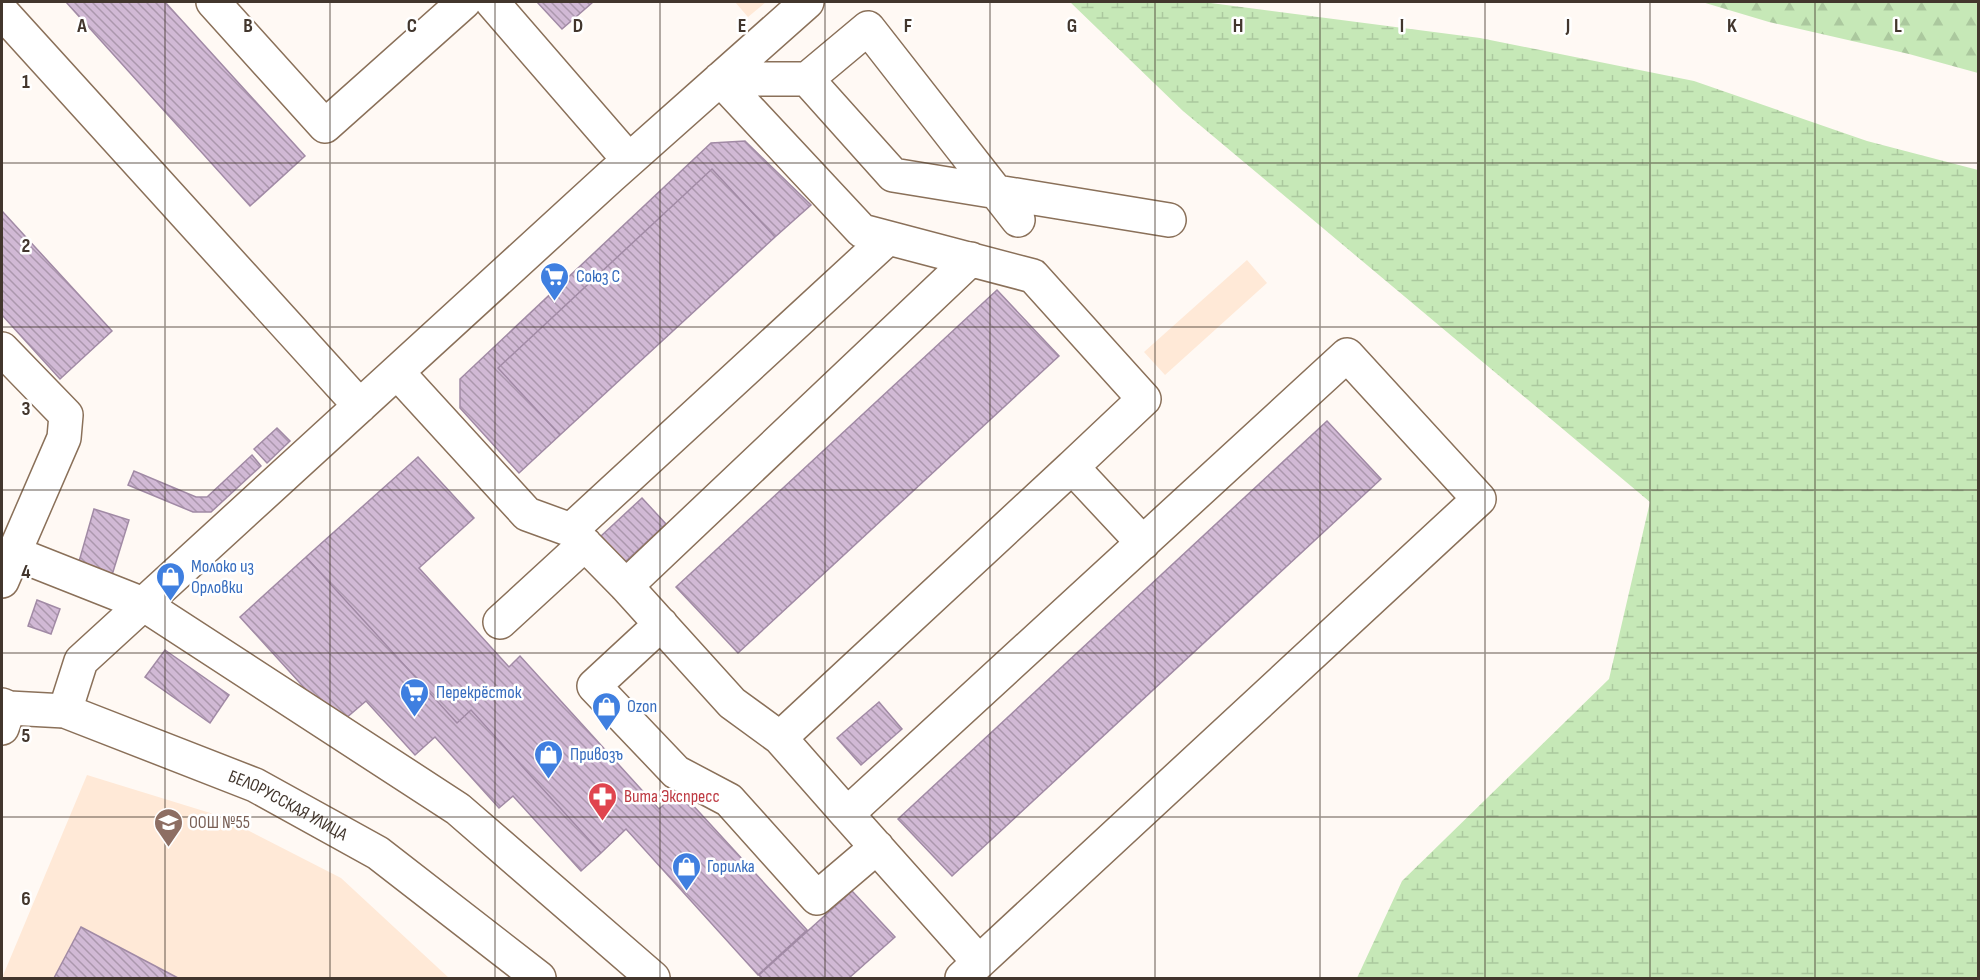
<svg xmlns="http://www.w3.org/2000/svg" width="1980" height="980" font-family="'Sofia Sans Condensed',sans-serif">
<style>
.built{fill:#ffe9d7}
.forest{fill:url(#forest-firs)}
.wetland{fill:url(#wetland-marsh)}
.building{fill:url(#building-back-hatch);stroke:#a18aa5;stroke-width:1.5}
.lines{fill:none;stroke-linecap:round;stroke-linejoin:round}
.minor-casing{stroke:#8a7059;stroke-width:36}
.major-casing{stroke:#8a7059;stroke-width:36}
.minor{stroke:#fff;stroke-width:33}
.major{stroke:#fff;stroke-width:33}
.grid{fill:none;stroke:#42362d;stroke-width:1.5;stroke-opacity:0.55}
.labels{text-anchor:middle;dominant-baseline:central;stroke-width:5;stroke-linejoin:round;paint-order:stroke}
.shop-label{font-size:18px;fill:#366cbe;stroke:#fff;text-anchor:start}
.health-label{font-size:18px;fill:#be3a42;stroke:#fff;text-anchor:start}
.street-label{font-size:18px;fill:#42362d;stroke:#fff}
.education-label{font-size:18px;fill:#785e54;stroke:#fff;text-anchor:start}
.grid-label{font-size:20px;text-anchor:middle;font-weight:bold;fill:#42362d;stroke:#fff;stroke-width:5;stroke-linejoin:round;paint-order:stroke}
</style>
<defs>
<pattern id="forest-firs" width="22" height="20" patternUnits="userSpaceOnUse" patternTransform="scale(1.5)"><rect width="22" height="20" fill="#c6e8b7"/><path d="M5 1l3.5 6h-7zM16 11l3.5 6h-7z" fill="#abc89e"/></pattern>
<pattern id="wetland-marsh" width="20" height="14" patternUnits="userSpaceOnUse" patternTransform="scale(1.5)"><rect width="20" height="14" fill="#c6e8b7"/><path d="M1 5h8M5 5V1M11 12h8M15 12V8" fill="none" stroke="#abc89e"/></pattern>
<pattern id="building-back-hatch" width="6" height="6" patternUnits="userSpaceOnUse" patternTransform="scale(1.5)"><rect width="6" height="6" fill="#d1b9d5"/><path d="M-1 5l2 2M0 0l6 6M5-1l2 2" fill="none" stroke="#ab97ad"/></pattern>
</defs>
<rect width="100%" height="100%" fill="#fff9f4"/>
<path class="built" d="M735,2H766L748,17Z
M1247,260L1267,283L1165,375L1144,352Z
M87,775L220,816L341,878L449,978H2Z"/>
<path class="forest" d="M1702,2H1978V73L1909,54L1769,22Z"/>
<path class="wetland" d="M1070,2H1203L1480,38L1694,81L1867,141L1978,170V978H1357L1402,881L1609,679L1650,502L1183,111Z"/>
<path class="building" d="M66,2H165L305,156L250,206Z
M537,2H593L562,29Z
M745,141L811,205L775,237L712,169L498,368L560,435L519,473L460,408V379L711,143Z
M712,169L775,237L560,435L498,368Z
M2,211L112,331L60,379L2,315Z
M997,290L1059,356L738,653L676,587Z
M1327,421L1381,479L952,876L898,819Z
M277,428L290,441L267,463L254,449Z
M252,455L261,466L211,512H193L128,485L134,471L196,497H207Z
M418,457L474,518L419,568L509,667L520,656L659,809L679,790L807,930L758,975L626,829L601,853L471,710L457,723L306,557Z
M642,498L666,524L625,562L601,536Z
M94,509L129,520L112,575L78,565Z
M306,557L457,723L471,710L601,853L581,871L513,796L499,808L435,737L415,755L366,701L338,725L240,617Z
M37,600L60,609L51,634L28,626Z
M165,650L229,695L210,723L145,677Z
M879,702L902,729L861,765L837,738Z
M852,891L895,937L849,978H762L759,975Z
M81,927L178,978H54Z"/>
<g class="lines">
<defs>
<path id="minor" d="M213,2L325,126L464,2
M492,2L629,160
M2,12L360,406
M720,79L862,231L1033,276L1144,399L1072,467
M720,79H807L893,175L1169,220
M807,79L868,28L1018,220
M2,349L66,415L64,438L2,581
M397,372L527,514L571,530L626,586L732,703L780,738
M571,530L888,238
M14,553L143,604L458,809L653,978
M626,586L971,259
M500,622L585,544
M661,624L594,686L676,772L729,800L817,898L877,847
M65,711L81,661L610,177L807,2
M2,728L9,708
M847,814L780,738L1072,467L1143,543
M962,978L979,962L1479,499L1347,355L847,814L979,962"/>
<g id="major">
<path id="s1" d="M2,705L9,708L65,711L255,785L378,853L539,978"/>
</g>
</defs>
<use href="#minor" class="minor-casing"/>
<use href="#major" class="major-casing"/>
<use href="#minor" class="minor"/>
<use href="#major" class="major"/>
</g>
<path class="grid" d="M165,2V978M330,2V978M495,2V978M660,2V978M825,2V978M990,2V978M1155,2V978M1320,2V978M1485,2V978M1650,2V978M1815,2V978M2,163H1978M2,327H1978M2,490H1978M2,653H1978M2,817H1978"/>
<defs>
<symbol id="supermarket-pin" viewBox="-11 -11 22 30"><path d="M0 17L-7.5 6A9.5 9.5 0 1 1 7.5 6Z" fill="#3f7fe0" stroke="#fff"/><path d="M-6-5.5h2.5l.6 2H6L4.5 2H-2.5L-4.4-4H-6ZM-1.5 3.2a1.3 1.3 0 1 0 .1 0ZM3 3.2a1.3 1.3 0 1 0 .1 0Z" fill="#fff"/></symbol>
<symbol id="shop-pin" viewBox="-11 -11 22 30"><path d="M0 17L-7.5 6A9.5 9.5 0 1 1 7.5 6Z" fill="#3f7fe0" stroke="#fff"/><path d="M-5-2.5h2.3a2.7 3.5 0 0 1 5.4 0H5L5.5 6h-11ZM-1.5-2.5h3a1.5 2.3 0 0 0-3 0Z" fill="#fff"/></symbol>
<symbol id="pharmacy-pin" viewBox="-11 -11 22 30"><path d="M0 17L-7.5 6A9.5 9.5 0 1 1 7.5 6Z" fill="#e0444e" stroke="#fff"/><path d="M-2-6h4v4h4v4h-4v4h-4v-4h-4v-4h4Z" fill="#fff"/></symbol>
<symbol id="school-pin" viewBox="-11 -11 22 30"><path d="M0 17L-7.5 6A9.5 9.5 0 1 1 7.5 6Z" fill="#8d6e63" stroke="#fff"/><path d="M0-5L7-2L0 1L-7-2ZM-4 1L0 2.5L4 1V4Q0 6-4 4Z" fill="#fff"/></symbol>
</defs>
<g fill-rule="evenodd">
<use href="#supermarket-pin" x="538" y="260" width="33" height="45"/>
<use href="#shop-pin" x="154" y="560" width="33" height="45"/>
<use href="#supermarket-pin" x="398" y="676" width="33" height="45"/>
<use href="#shop-pin" x="590" y="690" width="33" height="45"/>
<use href="#shop-pin" x="532" y="738" width="33" height="45"/>
<use href="#pharmacy-pin" x="586" y="780" width="33" height="45"/>
<use href="#school-pin" x="152" y="806" width="33" height="45"/>
<use href="#shop-pin" x="670" y="850" width="33" height="45"/>
</g>
<g class="labels">
<g class="shop-label">
<text x="576" y="276">Союз С</text>
<text x="191" y="566">Молоко из<tspan x="191" dy="21">Орловки</tspan></text>
<text x="436" y="692">Перекрёсток</text>
<text x="627" y="706">Ozon</text>
<text x="570" y="754">Привозъ</text>
<text x="707" y="866">Горилка</text>
</g>
<g class="health-label">
<text x="624" y="796">Вита Экспресс</text>
</g>
<g class="street-label">
<text stroke="none"><textPath href="#s1" startOffset="306">БЕЛОРУССКАЯ УЛИЦА</textPath></text>
</g>
<g class="education-label">
<text x="189" y="822">ООШ №55</text>
</g>
</g>
<g class="grid-label">
<text x="82" y="32">A</text>
<text x="248" y="32">B</text>
<text x="412" y="32">C</text>
<text x="578" y="32">D</text>
<text x="742" y="32">E</text>
<text x="908" y="32">F</text>
<text x="1072" y="32">G</text>
<text x="1238" y="32">H</text>
<text x="1402" y="32">I</text>
<text x="1568" y="32">J</text>
<text x="1732" y="32">K</text>
<text x="1898" y="32">L</text>
<text x="26" y="88">1</text>
<text x="26" y="252">2</text>
<text x="26" y="415">3</text>
<text x="26" y="578">4</text>
<text x="26" y="742">5</text>
<text x="26" y="905">6</text>
</g>
<rect width="1980" height="980" fill="none" stroke="#42362d" stroke-width="6"/>
</svg>
